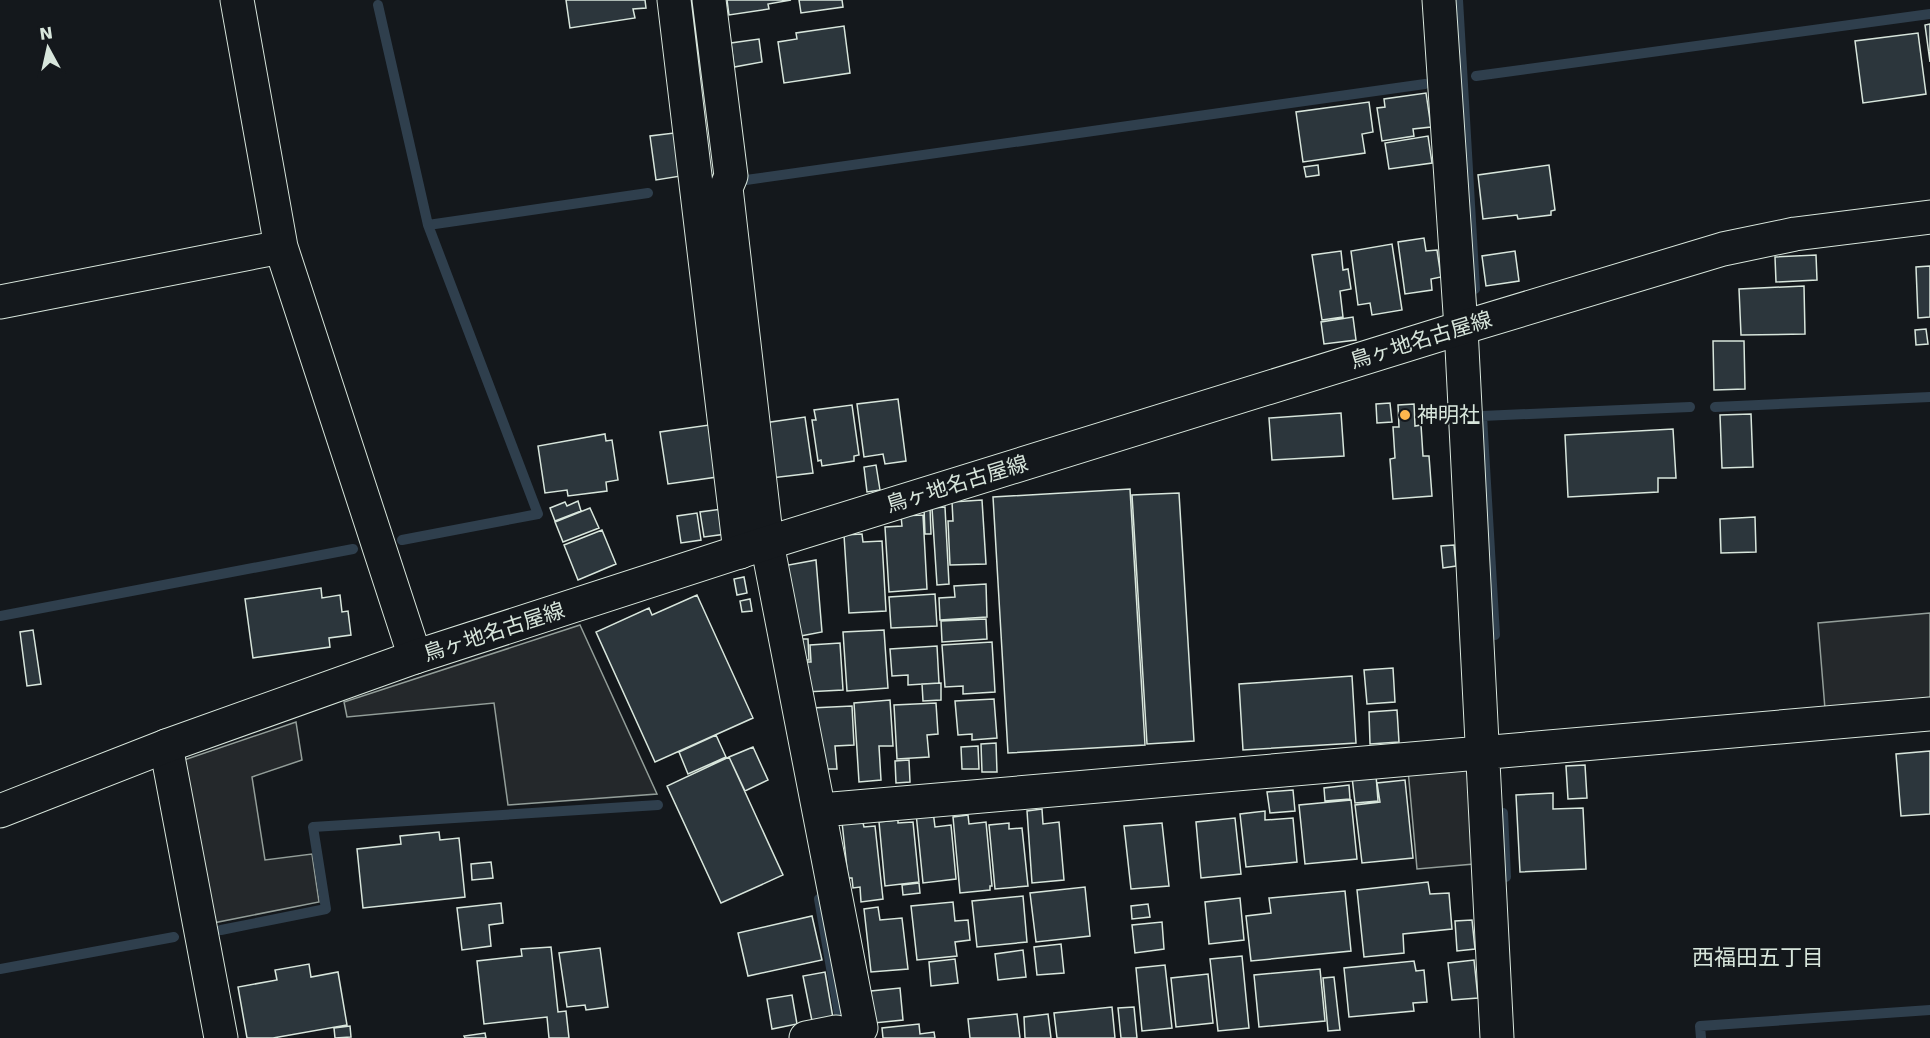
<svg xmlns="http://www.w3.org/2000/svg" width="1930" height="1038" font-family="'DejaVu Sans','Noto Sans JP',sans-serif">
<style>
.parking{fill:#24282b;stroke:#939e99;stroke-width:1.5}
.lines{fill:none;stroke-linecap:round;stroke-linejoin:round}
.stream{stroke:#2f3f4d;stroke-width:10}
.building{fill:#2c363c;stroke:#d8e6dc;stroke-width:1.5}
.street-casing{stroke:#d8e6dc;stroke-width:35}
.secondary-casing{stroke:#d8e6dc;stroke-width:35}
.street{stroke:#14181c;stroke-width:33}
.secondary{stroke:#14181c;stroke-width:33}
.poi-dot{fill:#ffb74d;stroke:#14181c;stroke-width:2}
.labels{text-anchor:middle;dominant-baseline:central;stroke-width:4.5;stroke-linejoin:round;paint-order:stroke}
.street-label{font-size:21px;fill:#d8e6dc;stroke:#14181c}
.poi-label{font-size:21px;fill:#d8e6dc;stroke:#14181c;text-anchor:start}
.neighbourhood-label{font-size:22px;fill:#d8e6dc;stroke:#14181c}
</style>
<rect width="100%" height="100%" fill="#14181c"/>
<path class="parking" d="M1930,613V700L1825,709L1818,623Z
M580,625L657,794L508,805L494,703L347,717L344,702Z
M296,722L302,760L252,777L265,860L312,854L319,902L213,923L184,760Z
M1468,764L1474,864L1417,869L1408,770Z"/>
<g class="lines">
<path class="stream" d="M691,0L698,62
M1458,0L1475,289
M378,5L428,225L538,514L402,540
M1476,76L1930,14
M746,180L1425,84
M428,225L648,193
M1715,407L1930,397
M0,616L353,549
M1495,635L1482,416L1690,407
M1503,813L1506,877
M819,899L839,1014L847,1030
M221,930L326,909L313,827L658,805
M0,969L174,937
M1701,1038L1700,1026L1930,1010"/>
</g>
<path class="building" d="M566,0H645L646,8L633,9L635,18L570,28Z
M727,0H791L768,4L769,9L729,15Z
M799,0H842L843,7L801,13Z
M1930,24V62L1925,25Z
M844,26L850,73L784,83L778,42L797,39L796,33Z
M1918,33L1926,94L1863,103L1855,41Z
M759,39L762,62L734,67L731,43Z
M1426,93L1431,127L1413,129L1414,136L1382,141L1377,108L1385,107L1384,99Z
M1369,102L1373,132L1362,134L1365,153L1303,162L1296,112Z
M674,133L681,176L656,180L650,136Z
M1428,136L1432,163L1389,169L1385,143Z
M1318,165L1319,175L1306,177L1304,167Z
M1549,165L1555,210L1551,211V215L1518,219L1517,215L1483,219L1478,175Z
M1424,238L1426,251L1437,250L1441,277L1431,279L1432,290L1405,294L1398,242Z
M1392,244L1402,310L1372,315L1370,303L1358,305L1351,251Z
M1341,251L1343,270L1348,269L1351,289L1340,291L1343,317L1322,320L1312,255Z
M1515,251L1519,281L1486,286L1482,256Z
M1816,255L1817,280L1776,282L1775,257Z
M1930,266V317L1918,318L1916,267Z
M1804,286L1805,334L1741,335L1739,289Z
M1353,317L1356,340L1324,344L1321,322Z
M1926,329L1928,344L1916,345L1915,330Z
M1713,341H1744L1745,389L1714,390Z
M898,399L906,461L885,464L883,454L864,457L857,404Z
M1390,403L1392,422L1377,423L1376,404Z
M1414,404L1415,426L1421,425L1423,456H1429L1432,496L1393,499L1390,459L1395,458L1393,427H1399L1398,405Z
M852,405L859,455L854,456V461L822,466L821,460L818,461L812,420H816L814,410Z
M1341,413L1344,456L1272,460L1269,418Z
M1751,414L1753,467L1722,468L1720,415Z
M805,417L813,473L771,478L764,423Z
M709,425L717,477L668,484L660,432Z
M1673,429L1676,478H1658V492L1568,497L1565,435Z
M605,434L606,441L612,440L618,480L606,482L607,491L568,496L567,490L545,493L538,446Z
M876,465L880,490L867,492L864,467Z
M1130,489L1145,745L1008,753L993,497Z
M1179,493L1194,741L1147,744L1132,495Z
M982,500L986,564L950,565L948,521H953L952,502Z
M578,501L581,511L555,521L550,508L565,502L567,506Z
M945,507L949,584L937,585L932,508Z
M590,508L599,528L563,542L555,522Z
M924,508H930L931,534H925Z
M722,509L726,534L704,537L700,512Z
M697,513L701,540L681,543L677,516Z
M923,515L927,589L889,592L885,527L902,526L901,516Z
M1755,517L1756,552L1721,553L1720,519Z
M602,530L616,564L578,580L564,545Z
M862,534L863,542L882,541L886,611L849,613L844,535Z
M1454,545L1456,566L1443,568L1441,546Z
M816,560L822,632L795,637L783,566Z
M744,577L747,593L737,595L734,579Z
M986,584L987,617L940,620L939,598L955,597L954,586Z
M321,588L322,598L340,595L342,612L348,611L351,635L329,638L330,647L253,658L245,599Z
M935,594L937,626L891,628L889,597Z
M697,595L753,718L655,762L596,632L649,608L652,615Z
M750,599L752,611L742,612L740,601Z
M986,619L987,639L942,642L941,621Z
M33,630L41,684L27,686L20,632Z
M884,630L888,688L847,691L843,632Z
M798,639H808L809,660H799Z
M992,642L995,692L963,694V686L945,687L942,645Z
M840,643L843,690L805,692L803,662H811L810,645Z
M937,646L939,683L908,685V675L892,676L890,649Z
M1393,668L1395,702L1367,704L1364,670Z
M1352,676L1356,743L1243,750L1239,684Z
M941,683V700L923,701L922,684Z
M994,699L997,738L972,740V734L958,735L955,701Z
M890,700L893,746H879L881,780L859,782L854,703Z
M936,703L938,734L927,735L929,757L897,759L894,705Z
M852,706L854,745L835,746L837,769H823L811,708Z
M1397,710L1399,742L1370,744L1369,712Z
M716,735L726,757L688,774L679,752Z
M996,743L997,772H982L981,744Z
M978,746L979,769H962L961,747Z
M753,747L768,780L745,791L729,757Z
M1930,751V814L1901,816L1896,754Z
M729,757L783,875L721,903L667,786Z
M909,760L910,782L896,783L895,761Z
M1585,765L1587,798L1568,799L1566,766Z
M1376,775L1378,801L1355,803L1352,777Z
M1405,780L1413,858L1362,863L1355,805L1380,802L1377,783Z
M1349,785L1350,799L1325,801L1324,788Z
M1293,790L1295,811L1270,813L1267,792Z
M1553,793V809L1583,808L1586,869L1520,872L1516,795Z
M1351,800L1357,859L1305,864L1299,805Z
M1042,809L1043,824L1059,822L1064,880L1032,883L1027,811Z
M933,811L935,827L951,825L956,879L923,883L916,813Z
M1265,811V820L1293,818L1297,862L1246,867L1240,814Z
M968,815L969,824L986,822L992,886H990V890L960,893L953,817Z
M1235,818L1241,874L1201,878L1196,822Z
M862,819L864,827L875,826L883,899L861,902L860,887L853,888L852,878H848L842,822Z
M898,820V823L913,822L919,882L885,886L879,822Z
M1009,823V829L1022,828L1028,886L995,889L989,825Z
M1162,823L1169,886L1131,889L1124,826Z
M439,832L440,840L459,838L465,897L363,908L357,849L401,844L400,836Z
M491,862L493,878L472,880L471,864Z
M1428,882L1430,894L1449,893L1452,929L1403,934L1404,953L1364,957L1357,890Z
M919,883L920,893L903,895L902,885Z
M1085,887L1090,936L1036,942L1030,893Z
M1345,891L1351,951L1251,961L1246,916L1271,913L1269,898Z
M1023,896L1027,942L977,947L972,901Z
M1240,898L1244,940L1209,944L1205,902Z
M953,902L955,921L968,920L970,940L955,942L957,956L917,960L911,906Z
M501,903L503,923L489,925L491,946L462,950L457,908Z
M1148,904L1150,917L1132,919L1131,906Z
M878,907L880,920L902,918L908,969L871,972L864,909Z
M812,916L822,960L748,976L738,933Z
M1472,920L1475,949L1457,951L1455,921Z
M1162,922L1164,949L1135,953L1132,925Z
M1061,944L1064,973L1037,975L1034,947Z
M551,947L558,1012L566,1011L569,1038H549L547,1017L484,1024L477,961L522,956L521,949Z
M600,948L608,1007L586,1010L585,1005L567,1007L559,953Z
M1023,950L1026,977L998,980L995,954Z
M1242,956L1249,1028L1218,1031L1210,959Z
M955,959L958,983L931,986L929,962Z
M1474,960L1478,998L1452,1000L1448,963Z
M1414,961L1416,971L1424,970L1427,1002L1413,1003L1414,1011L1349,1017L1344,968Z
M309,964L311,977L338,972L347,1025L273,1038H247L238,987L277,980L275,970Z
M1165,965L1172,1028L1142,1031L1136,968Z
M1320,969L1325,1021L1259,1027L1254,975Z
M825,972L833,1018L812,1021L803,976Z
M1208,974L1213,1023L1176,1027L1171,978Z
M1334,977L1340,1030L1328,1031L1323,978Z
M900,988L903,1020L874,1023L871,991Z
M792,995L797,1024L772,1029L767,999Z
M1112,1007L1115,1038H1057L1054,1013Z
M1134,1007L1137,1038H1121L1118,1008Z
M1017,1014L1020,1038H970L968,1019Z
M1048,1014L1051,1038H1025L1024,1017Z
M919,1024L920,1034L934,1032L935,1038H883L882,1028Z
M350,1026L351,1037L335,1038L334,1028Z
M485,1033L486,1038H465L464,1036Z"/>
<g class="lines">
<defs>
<path id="street" d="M237,0L281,247L415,657
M674,0L740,552
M709,0L731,176L726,188L767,543L861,1028
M1439,0L1461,328L1497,1038
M0,302L281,247
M166,746L221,1038
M821,810L1930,714
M806,1038L836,1032"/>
<path id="secondary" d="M0,811L166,746L415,657L767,543L1461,328L1723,249L1795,234L1930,217"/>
</defs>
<use href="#street" class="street-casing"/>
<use href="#secondary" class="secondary-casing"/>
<use href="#street" class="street"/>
<use href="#secondary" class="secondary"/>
</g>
<circle class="poi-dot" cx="1405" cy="415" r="6"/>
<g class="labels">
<g class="street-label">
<text transform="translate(1421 340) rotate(-17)">鳥ヶ地名古屋線</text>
<text transform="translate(957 484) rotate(-17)">鳥ヶ地名古屋線</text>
<text transform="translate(494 632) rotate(-18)">鳥ヶ地名古屋線</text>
</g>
<g class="poi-label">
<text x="1417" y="415">神明社</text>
</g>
<g class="neighbourhood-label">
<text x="1758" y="957">西福田五丁目</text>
</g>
</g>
<g transform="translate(48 48) rotate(352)" stroke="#14181c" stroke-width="4.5" paint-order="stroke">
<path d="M0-4.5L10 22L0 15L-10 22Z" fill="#d8e6dc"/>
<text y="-9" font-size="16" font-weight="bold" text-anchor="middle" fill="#d8e6dc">N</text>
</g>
</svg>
